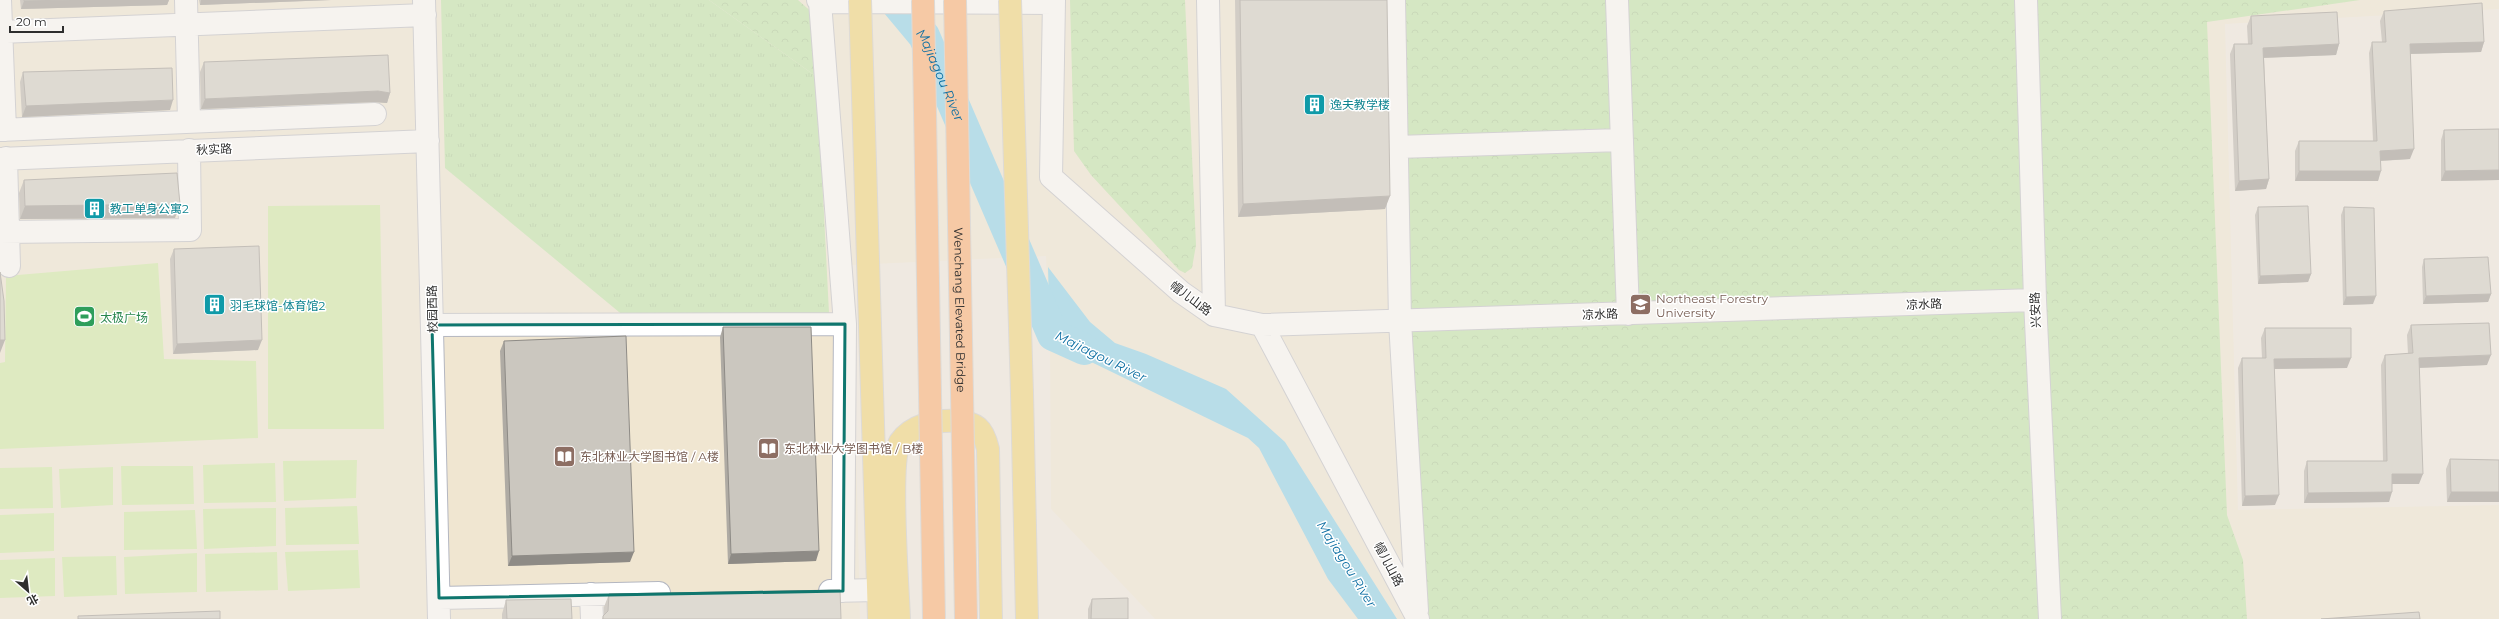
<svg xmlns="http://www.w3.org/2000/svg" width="2499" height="619" font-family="Montserrat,'Noto Sans SC',sans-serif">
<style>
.education{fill:#f0e6d1}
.grass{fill:url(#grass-tufts)}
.forest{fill:url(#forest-crowns)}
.pitch{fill:#c9ec9a}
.water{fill:#75cff0}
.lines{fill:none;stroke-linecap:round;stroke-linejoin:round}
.river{stroke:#75cff0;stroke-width:32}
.minor-casing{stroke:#b4b7c1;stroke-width:24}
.major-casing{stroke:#c9c9c9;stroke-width:24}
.minor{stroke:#fff;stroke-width:22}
.major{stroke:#f2d163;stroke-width:22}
.major-bridge-casing{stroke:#c9c9c9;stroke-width:24;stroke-linecap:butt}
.highway-bridge-casing{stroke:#c9c9c9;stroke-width:24;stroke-linecap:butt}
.major-bridge{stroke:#f2d163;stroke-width:22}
.highway-bridge{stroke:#ffa35c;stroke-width:22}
.wall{fill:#afaba4}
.shaded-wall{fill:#8e8b86}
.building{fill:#cbc7bf;stroke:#8e8b86}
.marked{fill:none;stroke:#0f766e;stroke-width:3;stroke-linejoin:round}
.labels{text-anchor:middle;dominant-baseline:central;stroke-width:3;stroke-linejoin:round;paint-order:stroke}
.culture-label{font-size:12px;fill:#0d838f;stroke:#fff;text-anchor:start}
.street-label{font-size:12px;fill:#2e2e2e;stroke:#fff}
.education-label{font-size:12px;fill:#785e54;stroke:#fff;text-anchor:start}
.leisure-label{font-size:12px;fill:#27864d;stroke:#fff;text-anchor:start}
.water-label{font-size:13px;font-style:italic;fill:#0d6fa3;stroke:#fff}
</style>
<defs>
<pattern id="grass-tufts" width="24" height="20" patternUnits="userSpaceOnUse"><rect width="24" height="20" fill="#b6e59e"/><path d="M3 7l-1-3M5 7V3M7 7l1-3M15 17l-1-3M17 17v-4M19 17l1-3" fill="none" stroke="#9dc588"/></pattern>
<pattern id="forest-crowns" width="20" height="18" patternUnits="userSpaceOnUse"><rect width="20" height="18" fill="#b6e59e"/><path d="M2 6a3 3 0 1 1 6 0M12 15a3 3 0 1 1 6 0" fill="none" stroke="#9dc588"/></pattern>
</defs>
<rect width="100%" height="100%" fill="#efe9e1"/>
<path class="education" d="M0,0H2499V9L2225,24L2238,510L2499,505V619H1155L1051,509L1050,342L1046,256L852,265L860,619H0Z"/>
<path class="grass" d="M441,0H709L817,77L829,313L625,317L445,168Z"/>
<path class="forest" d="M709,0H798L815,15L817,77Z
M1070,0H1185L1196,245L1192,268L1185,273L1179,270L1091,175L1074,151Z
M1400,0H2020L2028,293L1409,314Z
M2037,0H2360L2207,22L2227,515L2243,560L2247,619H2059L2045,303Z
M2030,306L2042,619H1427L1406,328Z"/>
<path class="pitch" d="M380,205L384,429H268V206Z
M158,263L164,359L256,361L258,438L0,449V363L5,362L6,276Z
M357,460L356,498L284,501L283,461Z
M275,463L276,502L204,503L203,465Z
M121,466H193L194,504L122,505Z
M52,467L53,508L0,509V468Z
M113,467V505L61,508L59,469Z
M357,506L359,544L286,545L285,508Z
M276,508V546L204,549L203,509Z
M195,510L197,549L124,550V512Z
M54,513V551L0,553V515Z
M358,550L360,588L288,591L285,552Z
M277,552L278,590L206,592L205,554Z
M197,553V592L125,594L124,557Z
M116,556L117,595L64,597L62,557Z
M55,558V596L0,598V560Z"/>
<path class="water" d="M1048,267L1090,322L1115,343L1146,354L1226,389L1285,442L1397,619H1358L1328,579L1259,448L1248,438L1050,342Z"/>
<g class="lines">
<path class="river" id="s1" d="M894,0L924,36L1053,335L1084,349"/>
<defs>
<path id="minor" d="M0,0L5,130
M186,0L189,121
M424,0L439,619
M818,0L820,2L845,324L843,591
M1054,0L1051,177L1181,292L1214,315L1262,325L1418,619
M1208,0L1214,315
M1394,0L1400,321L1417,611
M1617,0L1628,314
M2026,0L2035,300L2050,619
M820,2L1054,3
M0,32L425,15
M0,130L375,114
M1396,147L1622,140
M6,158L9,266
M0,159L428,141
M0,232L190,230L189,150
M432,325L845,324
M1262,325L2035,300
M830,591L878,590
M591,594L592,619
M439,598L659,593"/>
<path id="major" d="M864,130L879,619
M1022,393L1027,619
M899,619C898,588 888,462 900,442C912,425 935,420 955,421C976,422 983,428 988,449L991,619"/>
</defs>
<use href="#minor" class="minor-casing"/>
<use href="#major" class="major-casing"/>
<use href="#minor" class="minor"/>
<use href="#major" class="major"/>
<defs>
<path id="major-bridge" d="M860,0L864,130
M1010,0L1022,393"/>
<g id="highway-bridge">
<path d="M923,0L934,619"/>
<path id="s2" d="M955,0L966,619"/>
</g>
</defs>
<use href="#major-bridge" class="major-bridge-casing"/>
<use href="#highway-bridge" class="highway-bridge-casing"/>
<use href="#major-bridge" class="major-bridge"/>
<use href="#highway-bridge" class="highway-bridge"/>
</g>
<path class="wall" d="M20,0H169L167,5L21,9Z
M199,0H331L200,5Z
M1235,0H1387L1385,209L1238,217Z
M2384,11L2484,42L2481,52L2410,54V159L2381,161L2378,181H2295V151L2299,141H2373L2369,53L2372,42H2382L2380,21Z
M2251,16L2339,44L2336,55L2264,58L2269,179L2266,189L2235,191L2230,54L2234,44H2248L2247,26Z
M204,62L390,93L387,103L374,102L201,109L200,72Z
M23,72L170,110L22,117L20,82Z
M2499,129V180L2441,181V140L2444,130Z
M24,180L175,218L20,219L19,193Z
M2258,207L2311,274L2308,282L2258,284L2255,215Z
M2344,207L2373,304L2343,305L2341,215Z
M174,249L258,350L173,354L170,259Z
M2424,259L2491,294L2488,302L2423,304L2422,267Z
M2411,325L2487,365L2419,368V484H2392L2389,502L2304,503V471L2307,461H2383L2381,365L2385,355L2408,354L2407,335Z
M723,327L816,561L728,564L720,337Z
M2265,328L2347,368L2274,369L2275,505L2242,506L2238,368L2242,358H2262L2261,338Z
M504,341L630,562L508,566L500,351Z
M2450,459L2499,460V502H2447L2446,469Z
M609,594L841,619H602L604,615V607Z
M1092,599L1128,619H1088V609Z
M506,600L572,619H502V614Z"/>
<path class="shaded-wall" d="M71,0H169L167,5L21,9L24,1Z
M201,0H331L200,5Z
M2484,42L2481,52L2406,54L2410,44Z
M2339,44L2336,55L2259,58L2263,48Z
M378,91L390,93L387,103L374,102L201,109L205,99Z
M173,100L170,110L22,117L26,106Z
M2414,149L2410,159L2376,161L2380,151Z
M2499,170V180L2441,181L2445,171Z
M2299,171H2381L2378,181H2295Z
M2269,179L2266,189L2235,191L2239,181Z
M1390,196L1385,209L1238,217L1243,204Z
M180,204L175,218L20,219L25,206Z
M2311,274L2308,282L2258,284L2260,276Z
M2491,294L2488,302L2423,304L2426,296Z
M2376,296L2373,304L2343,305L2346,297Z
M0,340H5L0,353Z
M262,340L258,350L173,354L177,344Z
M2491,355L2487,365L2415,368L2419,358Z
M2351,358L2347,368L2270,369L2274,359Z
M2392,474H2423L2419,484H2388Z
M2392,492L2389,502L2304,503L2308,493Z
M2451,492H2499V502H2447Z
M2279,495L2275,505L2242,506L2245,496Z
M819,551L816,561L728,564L731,554Z
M634,552L630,562L508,566L512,556Z"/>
<path class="building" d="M24,0H71L24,1Z
M1240,0H1387L1390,196L1243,204Z
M2482,3L2484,42L2410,44L2414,149L2380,151L2381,171H2299V141H2377L2372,42H2386L2384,11Z
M2337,12L2339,44L2263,48L2269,179L2239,181L2234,44H2252L2251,16Z
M388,55L390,93L378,91L205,99L204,62Z
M172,68L173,100L26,106L23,72Z
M2499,129V170L2445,171L2444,130Z
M177,173L180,204L25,206L24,180Z
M2308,206L2311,274L2260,276L2258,207Z
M2344,207L2374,208L2376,296L2346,297Z
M259,246L262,340L177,344L174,249Z
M2488,257L2491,294L2426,296L2424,259Z
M0,272L4,301L5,340H0Z
M2489,323L2491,355L2419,358L2423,474H2392V492L2308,493L2307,461H2387L2385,355L2413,353L2411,325Z
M723,327H811L819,551L731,554Z
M2265,328H2351V358L2274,359L2279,495L2245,496L2242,358H2266Z
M626,336L634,552L512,556L504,341Z
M2450,459L2499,460V492H2451Z
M840,590L841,619H603V616L608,611L609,594Z
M1128,598V619H1091L1092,599Z
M571,599L572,619H507L506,600Z
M220,611V619H78V616Z
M2419,612L2420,619H2321Z"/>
<path d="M0 0H2499V619H0ZM845,324L843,591L439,598L432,325Z" fill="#efe9e1" fill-opacity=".55" fill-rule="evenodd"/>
<path class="marked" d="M845,324L843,591L439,598L432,325Z"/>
<defs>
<symbol id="building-square" viewBox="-11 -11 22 22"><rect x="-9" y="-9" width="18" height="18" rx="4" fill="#0f9aa8" stroke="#fff"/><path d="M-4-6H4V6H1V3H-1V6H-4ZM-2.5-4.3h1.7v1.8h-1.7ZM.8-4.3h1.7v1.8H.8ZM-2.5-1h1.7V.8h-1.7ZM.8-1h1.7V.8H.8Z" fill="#fff"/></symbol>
<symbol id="university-square" viewBox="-11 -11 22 22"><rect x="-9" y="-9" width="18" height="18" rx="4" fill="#8d6e63" stroke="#fff"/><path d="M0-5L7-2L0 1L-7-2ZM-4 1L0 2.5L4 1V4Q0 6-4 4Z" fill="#fff"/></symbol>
<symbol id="stadium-square" viewBox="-11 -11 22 22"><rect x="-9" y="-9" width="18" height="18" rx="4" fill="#2e9e5b" stroke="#fff"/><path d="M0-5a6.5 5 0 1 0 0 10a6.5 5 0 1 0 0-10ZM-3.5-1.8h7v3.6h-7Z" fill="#fff"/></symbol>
<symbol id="library-square" viewBox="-11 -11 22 22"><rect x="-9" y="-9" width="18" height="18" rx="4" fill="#8d6e63" stroke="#fff"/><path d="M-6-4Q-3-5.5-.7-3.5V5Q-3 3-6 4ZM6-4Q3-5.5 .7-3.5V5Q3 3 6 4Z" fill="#fff"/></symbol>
</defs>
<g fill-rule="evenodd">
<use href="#building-square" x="1302" y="92" width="25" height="25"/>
<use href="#building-square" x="82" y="196" width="25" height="25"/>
<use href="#building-square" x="202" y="292" width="25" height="25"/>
<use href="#university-square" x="1628" y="292" width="25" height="25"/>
<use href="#stadium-square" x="72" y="304" width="25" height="25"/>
<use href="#library-square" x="756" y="436" width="25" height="25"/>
<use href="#library-square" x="552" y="444" width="25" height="25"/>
</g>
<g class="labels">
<g class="culture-label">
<text x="1330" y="104">逸夫教学楼</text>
<text x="110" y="208">教工单身公寓2</text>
<text x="230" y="305">羽毛球馆-体育馆2</text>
</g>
<g class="street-label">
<text transform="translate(214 149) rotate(-2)">秋实路</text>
<text transform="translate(1191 298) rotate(37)">帽儿山路</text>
<text transform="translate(1924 304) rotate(-2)">凉水路</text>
<text transform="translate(432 309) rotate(-91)">校园西路</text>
<text stroke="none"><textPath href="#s2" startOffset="310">Wenchang Elevated Bridge</textPath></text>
<text transform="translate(2035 310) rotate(-92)">兴安路</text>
<text transform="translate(1600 314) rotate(-2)">凉水路</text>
<text transform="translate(1389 564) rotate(62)">帽儿山路</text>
</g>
<g class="education-label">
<text x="1656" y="298">Northeast Forestry<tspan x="1656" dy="14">University</tspan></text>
<text x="784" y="448">东北林业大学图书馆 / B楼</text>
<text x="580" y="456">东北林业大学图书馆 / A楼</text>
</g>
<g class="leisure-label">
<text x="100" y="317">太极广场</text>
</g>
<g class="water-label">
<text stroke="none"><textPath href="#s1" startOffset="89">Majiagou River</textPath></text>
<text transform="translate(1101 356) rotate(26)">Majiagou River</text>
<text transform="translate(1347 564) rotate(58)">Majiagou River</text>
</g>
</g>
<g transform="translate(28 591) rotate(152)" stroke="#ffffff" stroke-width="3" paint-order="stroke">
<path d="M0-3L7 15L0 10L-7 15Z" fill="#2e2e2e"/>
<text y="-6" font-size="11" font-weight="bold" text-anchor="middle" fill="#2e2e2e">北</text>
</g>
<path d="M10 26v6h53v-6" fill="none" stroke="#2e2e2e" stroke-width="2"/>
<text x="16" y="26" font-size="12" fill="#2e2e2e" stroke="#ffffff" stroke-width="3" paint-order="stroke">20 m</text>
</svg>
